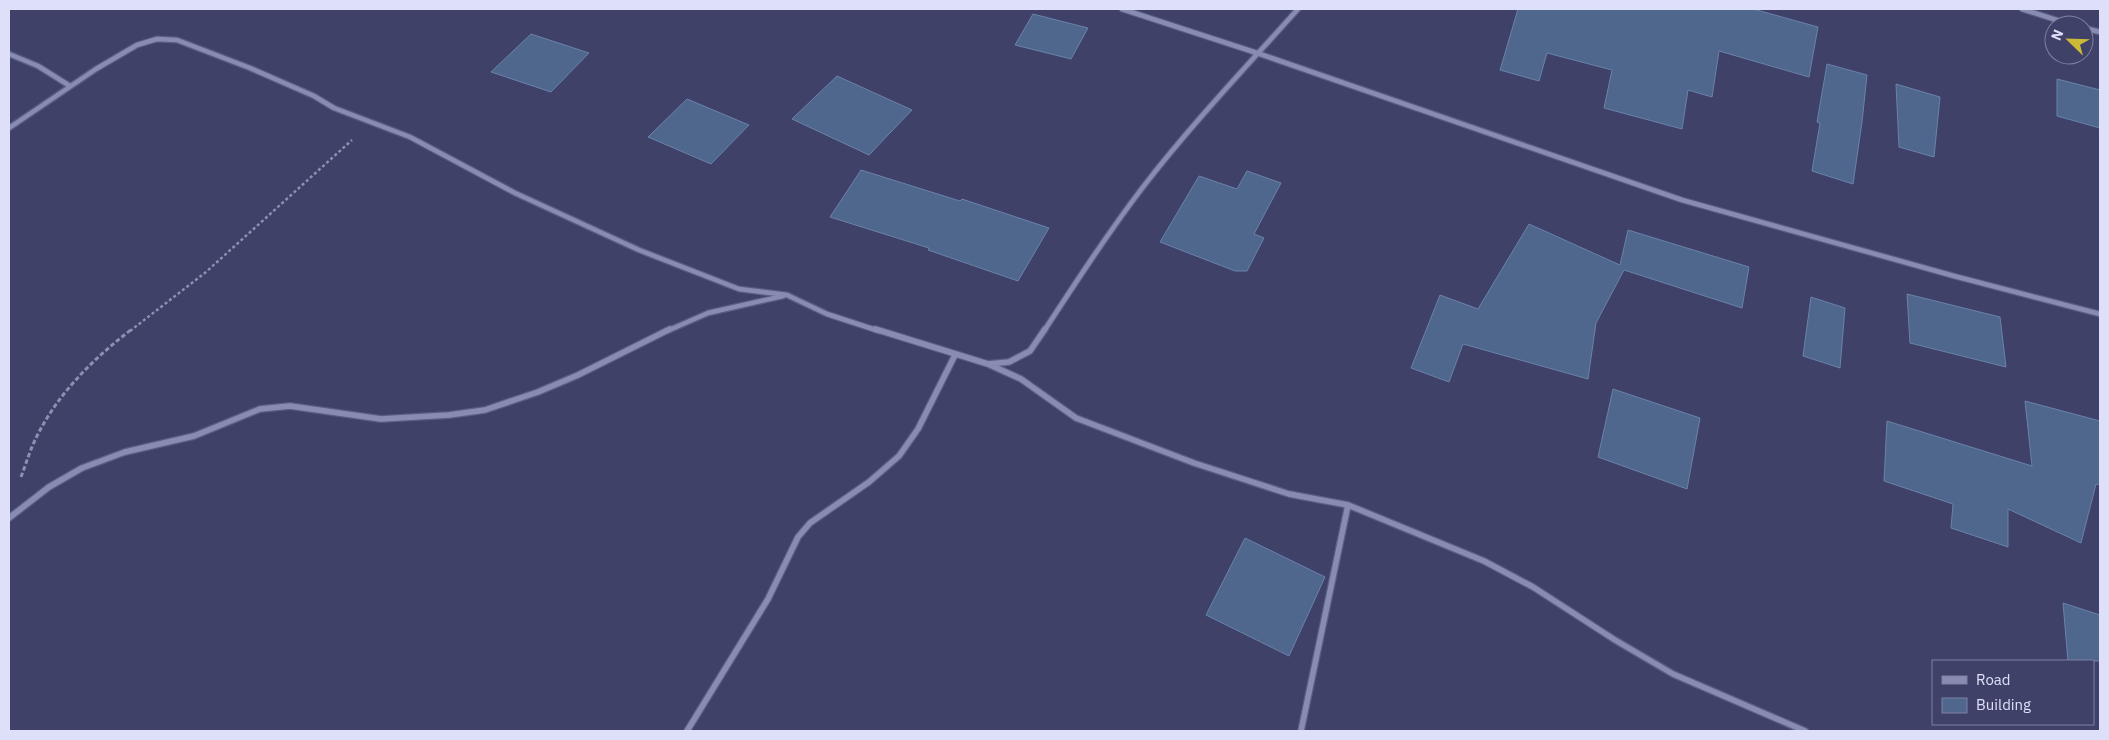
<svg xmlns="http://www.w3.org/2000/svg" width="2109" height="740" font-family="'IBM Plex Sans',sans-serif">
<style>
.building{fill:#50678d;stroke:#6a82aa}
.lines{fill:none;stroke-linecap:round;stroke-linejoin:round}
.street-far1-casing{stroke:#5b5e83;stroke-width:7}
.street-casing{stroke:#5b5e83;stroke-width:8}
.path-far1{stroke:#8d90b0;stroke-width:2.5;stroke-dasharray:3 2.5;stroke-linecap:butt}
.path{stroke:#8d90b0;stroke-width:3;stroke-dasharray:4.5 2.5;stroke-linecap:butt}
.street-far1{stroke:#898cb2;stroke-width:4.5}
.street{stroke:#898cb2;stroke-width:5.5}
</style>
<rect width="100%" height="100%" fill="#3f4169"/>
<path class="building" d="M1518,9H1753L1818,27L1809,77L1719,51L1712,97L1688,90L1682,129L1604,108L1612,70L1547,53L1539,81L1500,70Z
M1033,14L1088,28L1071,59L1015,45Z
M531,34L589,53L551,92L491,72Z
M1827,64L1867,75L1862,122L1853,184L1812,171L1820,123L1817,122Z
M837,76L912,110L869,155L792,119Z
M2057,79L2100,90V128L2057,116Z
M1896,84L1940,97L1934,157L1899,147Z
M687,99L749,125L711,164L648,137Z
M861,170L960,201L962,199L1049,228L1018,281L928,250L929,248L830,217Z
M1247,171L1281,183L1254,234L1264,238L1247,271H1235L1160,242L1199,176L1237,189Z
M1529,224L1620,265L1628,230L1749,267L1742,308L1624,270L1596,323L1588,379L1463,344L1449,382L1411,368L1440,295L1478,309Z
M1907,294L2000,317L2006,367L1910,343Z
M1811,297L1845,308L1840,368L1803,356Z
M1613,389L1700,418L1687,489L1598,457Z
M2025,401L2100,421V485L2096,484L2081,543L2008,509V547L1951,528L1953,504L1884,481L1887,421L2032,466Z
M1245,538L1325,577L1289,656L1206,615Z
M2063,603L2100,615V661H2068Z"/>
<g class="lines">
<defs>
<path id="street-far1" d="M1122,9L1257,53L1682,200L1954,276L2100,314
M2022,9L2072,25
M2084,28L2100,32
M9,54L38,66L70,86
M9,128L96,69L137,45L157,39L177,40L250,68L314,96L334,108L410,137L515,193L639,250L739,289L787,295L827,314L879,331
M667,331L708,313L783,296
M1044,331C1076,282 1108,233 1143,187C1191,125 1246,67 1298,9"/>
<path id="street" d="M875,329L988,364L1009,362L1030,351L1045,329
M988,364L1021,379L1076,418L1194,463L1289,494L1348,505L1484,561L1533,587L1615,640L1673,674L1805,731
M9,518L49,487L82,468L125,452L194,436L260,409L290,406L381,419L449,415L485,410L538,392L578,375L670,329
M687,731L768,599L798,537L810,523L869,482L899,456L918,429L955,355
M1301,731L1348,505"/>
</defs>
<use href="#street-far1" class="street-far1-casing"/>
<use href="#street" class="street-casing"/>
<path class="path-far1" d="M130,331L206,272L352,140"/>
<path class="path" d="M21,477C26,464 30,450 36,438C58,393 93,359 132,329"/>
<use href="#street-far1" class="street-far1"/>
<use href="#street" class="street"/>
</g>
<rect width="2109" height="740" fill="none" stroke="#dde0f8" stroke-width="20"/>
<rect x="1932" y="660" width="162" height="65" fill="#3f4169" stroke="#7e81a2"/>
<rect x="1942" y="676" width="25" height="8" fill="#898cb2" stroke="#7e81a2"/>
<text x="1976" y="685" font-size="15" fill="#dde0f8">Road</text>
<rect x="1942" y="698" width="25" height="15" fill="#50678d" stroke="#7e81a2"/>
<text x="1976" y="710" font-size="15" fill="#dde0f8">Building</text>
<g transform="translate(2069 40) rotate(293)"><circle r="24" fill="#3f4169" stroke="#7e81a2"/>
<path d="M0-4L9 19L0 12L-9 19Z" fill="#ccb938"/>
<text y="-8" font-size="14" font-weight="bold" text-anchor="middle" fill="#dde0f8">N</text>
</g>
</svg>
